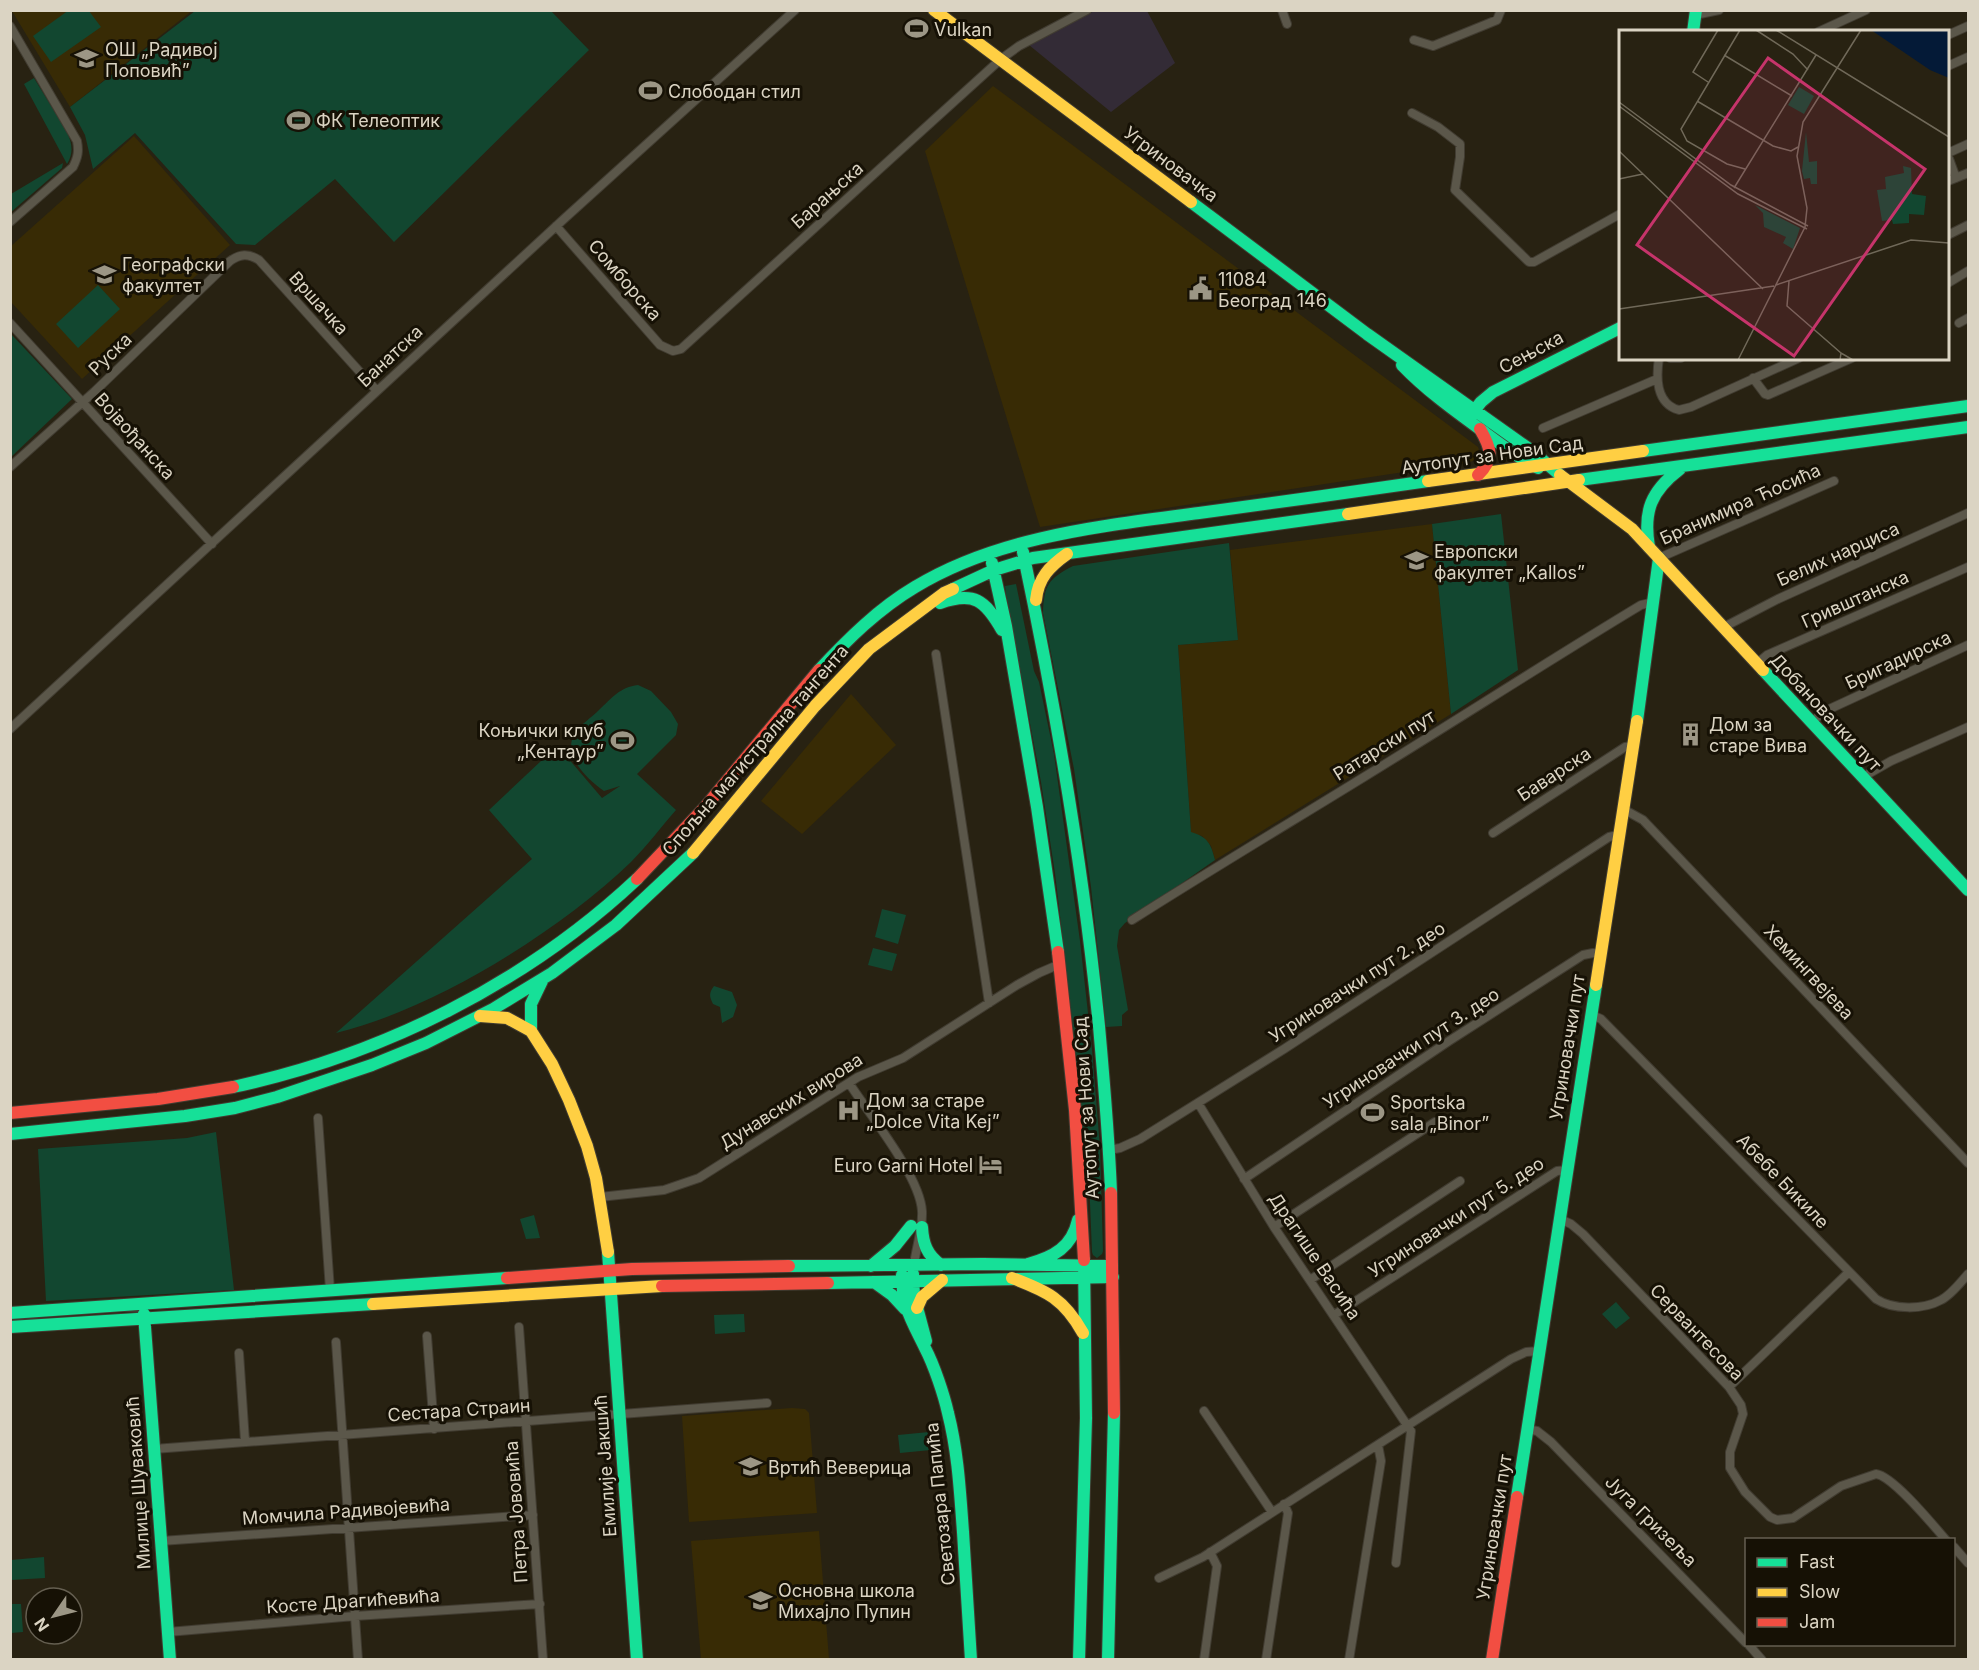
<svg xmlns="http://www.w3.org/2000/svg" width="1979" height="1670" font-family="Inter,sans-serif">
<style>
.built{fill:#382b05}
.industrial{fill:#332b36}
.green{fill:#124730}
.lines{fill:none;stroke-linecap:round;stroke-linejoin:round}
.street-casing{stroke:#413c31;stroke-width:10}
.fast-casing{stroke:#413c31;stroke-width:14}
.slow-casing{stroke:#413c31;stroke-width:14}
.jam-casing{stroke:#413c31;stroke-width:14}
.street{stroke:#5b574a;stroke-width:8}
.fast{stroke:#16e098;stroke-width:12}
.slow{stroke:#ffcf43;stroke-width:12}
.jam{stroke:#f24e42;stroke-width:12}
.labels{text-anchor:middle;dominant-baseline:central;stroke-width:6;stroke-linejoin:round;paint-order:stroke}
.poi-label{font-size:18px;fill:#dbd4c3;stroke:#161105;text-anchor:start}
.street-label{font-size:18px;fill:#dbd4c3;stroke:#161105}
.inset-road{fill:none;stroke:#706959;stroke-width:1.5}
.view{fill:#c6346b;fill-opacity:0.15;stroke:#c6346b;stroke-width:3}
.inset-edge{fill:none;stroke:#dbd4c3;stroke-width:3}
</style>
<rect width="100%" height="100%" fill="#282212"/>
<path class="built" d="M193,10L70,107L12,11Z
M993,86L1478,447L1480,453L1478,459L1470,462L1040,527L925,151Z
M134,136L230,245L82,379L11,302L10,247Z
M1432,524L1451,714L1215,860L1211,846L1202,836L1191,833L1178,645L1238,640L1230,550Z
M851,694L896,745L802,834L761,801Z
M792,1408L805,1409L809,1413L817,1513L689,1522L682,1416Z
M819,1531L829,1659H701L691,1541Z"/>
<path class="industrial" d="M1094,11H1147L1175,63L1111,112L1029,45Z"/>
<path class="green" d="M69,10L89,11L101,27L51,62L33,36Z
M195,11H551L589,50L394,242L335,179L255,245L236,244L135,133L93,169L85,135L70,107Z
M34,78L67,132C72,143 74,153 67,164L24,84Z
M63,163L62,168L11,212V194Z
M98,285L120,309L78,348L56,324Z
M11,334L72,399L11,457Z
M1501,514L1518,670L1451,714L1432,524Z
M1229,543L1238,640L1178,645L1191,832C1208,837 1211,844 1215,860L1125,923L1119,930L1117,946L1128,1010L1122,1015V1026L1106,1027L1091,887L1074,769L1043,613C1044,585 1048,579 1073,566Z
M1016,584L1034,671L1039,682L1054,754L1080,941L1092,1049L1100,1148L1103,1251L1102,1254L1097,1258L1093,1255L1092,1252L1089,1178L1083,1149L1076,1052L1055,873L1041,782L1006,595L1005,586Z
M638,685L651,691L671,712L678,724L676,735L637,774L676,810C661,827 647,846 631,862C558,932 435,1009 336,1033L532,859L489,810L541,761L561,750L602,798L620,786L604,791C588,780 561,755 575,733C580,725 592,717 599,710C612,698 620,687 638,685Z
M882,909L906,915L898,944L875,937Z
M873,948L897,954L892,971L868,965Z
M714,986L732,992L737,1005L733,1017L722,1023L720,1007L713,1004C709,996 709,993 714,986Z
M216,1132L234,1290L46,1301L38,1149L187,1138Z
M534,1215L540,1238L526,1239L520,1219Z
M1616,1302L1630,1318L1616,1329L1602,1314Z
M744,1314L745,1332L715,1334L714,1315Z
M929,1432L931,1450L900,1453L898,1435Z
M44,1557L45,1578L11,1580V1560Z
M11,1604H21L23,1632L11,1633Z"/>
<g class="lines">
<defs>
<path id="street" d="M1282,10L1287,24
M1695,15L1719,10
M10,26L77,141C79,151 78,157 73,167L10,222
M1818,32L1866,10
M1948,35L1968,26
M1414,40L1433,46L1497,20L1501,10
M1948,66L1968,57
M1412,113L1438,127L1460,144V157L1455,190L1529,262H1534L1620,214
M1948,153L1968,144
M1948,156L1956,178
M1948,181L1968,173
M556,226L660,345L673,351L681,349L1001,59L1019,46L1087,10
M1948,235L1968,225
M1948,283L1968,271
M10,323L212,544
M1959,323L1968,318
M1659,358C1656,377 1656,404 1679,410L1691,407L1799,358
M1670,358H1681
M1753,378L1765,394L1768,395L1852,358
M1543,428L1657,379
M10,467L94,392L230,261C240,254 248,253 259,260L377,391
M1659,558L1834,481
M1722,628L1778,599L1968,513
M936,654L989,1003
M1756,664L1767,655L1968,567
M1811,723L1823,712L1968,645
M10,729L565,218L795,10
M1863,777L1891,761L1968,727
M1623,809L1643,820L1968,1163
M1493,833L1625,747L1633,746
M1132,920C1209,871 1286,825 1364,777C1457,720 1548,661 1641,605L1654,602
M1590,1014L1601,1019L1876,1299C1893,1310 1923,1310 1941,1300C1951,1295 1960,1283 1968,1274
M849,1083C869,1114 920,1176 922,1211C923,1229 916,1247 914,1265
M1198,1103L1274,1227L1411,1431L1396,1563
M318,1118L330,1290
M1109,1150L1120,1148L1140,1139L1284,1049L1609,837L1618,835
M1244,1179L1449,1041L1583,955L1593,953L1600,954
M600,1197L664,1190L699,1178L858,1077L903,1058L1017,985L1039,973L1060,964
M1560,1219L1571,1224L1583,1234L1729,1387L1741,1405L1743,1414L1730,1452V1468L1745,1492L1770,1517L1777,1520L1793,1518L1841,1486L1876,1474C1893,1476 1933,1525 1946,1540
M1274,1227L1435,1122
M1310,1280L1460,1181
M1334,1315L1557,1171L1567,1170
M519,1327L543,1660
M427,1336L434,1429
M336,1342L358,1660
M239,1353L245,1441
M1729,1387L1849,1272
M1204,1411L1272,1512
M1527,1429L1537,1431L1551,1442L1746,1643
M154,1449L767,1403
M161,1541L533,1515
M1954,1547L1968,1563
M1159,1578L1203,1557L1511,1359L1526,1352L1539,1351
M168,1632L355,1616L540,1604
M1748,1644L1762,1660
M1204,1660L1217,1566L1210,1552
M1266,1660L1288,1513L1284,1504
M1349,1660L1381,1461L1378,1445"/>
<path id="fast" d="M1693,32L1696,10
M1191,202L1367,334L1532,451L1560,475
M1402,365C1428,392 1458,413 1488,435C1504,447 1520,459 1538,468
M1470,416L1481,402L1493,392L1620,328
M1643,451L1968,406
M1579,480L1968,427
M1649,547C1643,511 1651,491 1680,469
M1023,552C1056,709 1083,867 1099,1026C1104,1082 1109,1138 1111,1193
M992,563L1006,626L1037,807L1058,952
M953,589L994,570L1033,558L1348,514
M940,603C974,591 985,600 1002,630
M819,670C848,639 878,609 915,587C999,536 1103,526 1199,513C1275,503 1352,492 1428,481
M1763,670L1968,890
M1637,721L1659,558
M531,1031V1004L543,979
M233,1087C382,1055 525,984 637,879
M10,1134L185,1116L235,1108L277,1097L372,1065L426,1043L493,1009L552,973L616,925L693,853
M922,1227C923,1244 927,1255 941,1265
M608,1252L637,1660
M1028,1264C1054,1257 1072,1247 1078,1220
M789,1266L983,1264L1112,1266
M871,1266L895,1246L911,1226
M913,1274L914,1296L926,1341
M902,1275C902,1307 912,1321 925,1348C934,1365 944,1395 948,1413C958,1452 960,1492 963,1532C966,1574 968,1617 971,1660
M874,1282L892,1295L905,1309
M828,1283L1113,1277
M10,1313L507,1278
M144,1314L170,1660
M10,1327L373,1304
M1517,1497L1596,985
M1079,1660L1086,1418L1084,1260
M1108,1660L1114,1413"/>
<path id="slow" d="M934,10L1191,202
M1560,475L1632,529L1763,670
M1428,481L1643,451
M1348,514L1579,480
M1036,600C1038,578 1050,566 1067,554
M693,853L815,706L869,649L944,593L953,589
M1596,985L1637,721
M480,1016L507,1018L531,1031L552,1064L569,1100L587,1146L596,1178L608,1252
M1012,1278C1047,1291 1064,1299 1083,1333
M373,1304L662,1286
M917,1308L922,1297L942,1280"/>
<path id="jam" d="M1478,475C1495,458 1491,448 1480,429
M637,879L706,806L819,670
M1058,952L1075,1110L1084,1260
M10,1113L158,1099L233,1087
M1111,1193L1114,1413
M507,1278L632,1269L789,1266
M662,1286L828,1283
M1492,1660L1517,1497"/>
</defs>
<use href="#street" class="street-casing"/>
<use href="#fast" class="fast-casing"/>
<use href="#slow" class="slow-casing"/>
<use href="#jam" class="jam-casing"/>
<use href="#street" class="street"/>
<use href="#fast" class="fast"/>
<use href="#slow" class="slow"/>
<use href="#jam" class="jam"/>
</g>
<defs>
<symbol id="stadium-bare" viewBox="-9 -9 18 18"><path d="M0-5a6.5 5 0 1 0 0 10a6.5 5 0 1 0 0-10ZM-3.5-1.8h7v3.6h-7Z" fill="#9c9685" stroke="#161105" stroke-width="2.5" paint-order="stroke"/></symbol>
<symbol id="school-bare" viewBox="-9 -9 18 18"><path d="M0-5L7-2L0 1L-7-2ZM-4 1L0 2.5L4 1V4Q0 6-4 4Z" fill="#9c9685" stroke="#161105" stroke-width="2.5" paint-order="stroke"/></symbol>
<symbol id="university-bare" viewBox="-9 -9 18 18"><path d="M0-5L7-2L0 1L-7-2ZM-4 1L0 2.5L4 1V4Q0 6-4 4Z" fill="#9c9685" stroke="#161105" stroke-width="2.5" paint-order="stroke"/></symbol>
<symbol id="civic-bare" viewBox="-9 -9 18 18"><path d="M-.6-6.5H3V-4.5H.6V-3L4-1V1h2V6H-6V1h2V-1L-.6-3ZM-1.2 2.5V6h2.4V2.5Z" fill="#9c9685" stroke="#161105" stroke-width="2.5" paint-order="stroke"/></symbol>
<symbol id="building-bare" viewBox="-9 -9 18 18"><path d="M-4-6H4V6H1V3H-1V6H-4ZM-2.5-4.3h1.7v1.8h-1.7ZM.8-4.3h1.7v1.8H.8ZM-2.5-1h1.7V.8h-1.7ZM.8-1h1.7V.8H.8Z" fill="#9c9685" stroke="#161105" stroke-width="2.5" paint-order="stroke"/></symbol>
<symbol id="hospital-bare" viewBox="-9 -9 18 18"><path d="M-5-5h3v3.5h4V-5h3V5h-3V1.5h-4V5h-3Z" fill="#9c9685" stroke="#161105" stroke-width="2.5" paint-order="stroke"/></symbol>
<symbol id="hotel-bare" viewBox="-9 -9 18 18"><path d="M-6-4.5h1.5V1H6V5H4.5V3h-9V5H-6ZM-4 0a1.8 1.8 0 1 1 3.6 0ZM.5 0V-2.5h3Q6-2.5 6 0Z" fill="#9c9685" stroke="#161105" stroke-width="2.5" paint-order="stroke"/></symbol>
</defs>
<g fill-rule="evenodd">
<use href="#stadium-bare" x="900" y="12" width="33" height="33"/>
<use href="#school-bare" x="70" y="42" width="33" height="33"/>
<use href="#stadium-bare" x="634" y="74" width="33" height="33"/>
<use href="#stadium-bare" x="282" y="104" width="33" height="33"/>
<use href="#university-bare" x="88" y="258" width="33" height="33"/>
<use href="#civic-bare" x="1184" y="272" width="33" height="33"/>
<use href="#university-bare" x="1400" y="544" width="33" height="33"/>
<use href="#building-bare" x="1674" y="718" width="33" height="33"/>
<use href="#stadium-bare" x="606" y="724" width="33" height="33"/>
<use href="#hospital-bare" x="832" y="1094" width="33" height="33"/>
<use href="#stadium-bare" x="1356" y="1096" width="33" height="33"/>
<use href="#hotel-bare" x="974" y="1148" width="33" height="33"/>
<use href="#school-bare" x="734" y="1450" width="33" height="33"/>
<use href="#school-bare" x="744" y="1584" width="33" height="33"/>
</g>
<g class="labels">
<g class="poi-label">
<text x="934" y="29">Vulkan</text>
<text x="105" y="49">ОШ „Радивој<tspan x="105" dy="21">Поповић”</tspan></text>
<text x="668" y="91">Слободан стил</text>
<text x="316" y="120">ФК Телеоптик</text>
<text x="122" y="264">Географски<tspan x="122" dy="21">факултет</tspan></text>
<text x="1218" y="279">11084<tspan x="1218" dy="21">Београд 146</tspan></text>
<text x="1434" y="551">Европски<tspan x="1434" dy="21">факултет „Kallos”</tspan></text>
<text x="1709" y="724">Дом за<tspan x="1709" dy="21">старе Вива</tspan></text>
<text x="604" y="730" text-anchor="end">Коњички клуб<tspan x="604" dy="21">„Кентаур”</tspan></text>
<text x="866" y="1100">Дом за старе<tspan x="866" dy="21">„Dolce Vita Kej”</tspan></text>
<text x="1390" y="1102">Sportska<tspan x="1390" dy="21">sala „Binor”</tspan></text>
<text x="973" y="1165" text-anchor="end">Euro Garni Hotel</text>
<text x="768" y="1467">Вртић Веверица</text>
<text x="778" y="1590">Основна школа<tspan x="778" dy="21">Михајло Пупин</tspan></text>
</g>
<g class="street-label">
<text transform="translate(1171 164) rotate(37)">Угриновачка</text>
<text transform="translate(827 195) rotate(-42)">Барањска</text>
<text transform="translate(625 280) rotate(49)">Сомборска</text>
<text transform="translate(319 303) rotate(48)">Вршачка</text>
<text transform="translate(1531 352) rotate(-28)">Сењска</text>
<text transform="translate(110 354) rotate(-44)">Руска</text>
<text transform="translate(390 356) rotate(-43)">Банатска</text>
<text transform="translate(135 436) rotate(48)">Војвођанска</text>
<text transform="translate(1492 455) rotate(-8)">Аутопут за Нови Сад</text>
<text transform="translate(1740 504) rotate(-24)">Бранимира Ћосића</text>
<text transform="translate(1838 554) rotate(-24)">Белих нарциса</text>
<text transform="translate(1855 599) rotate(-24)">Гривштанска</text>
<text transform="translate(1898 660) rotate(-25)">Бригадирска</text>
<text transform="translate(1826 712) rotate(47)">Добановачки пут</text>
<text transform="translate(1384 745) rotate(-32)">Ратарски пут</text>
<text transform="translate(755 750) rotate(-49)">Спољна магистрална тангента</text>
<text transform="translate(1554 774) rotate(-33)">Баварска</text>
<text transform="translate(1809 972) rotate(47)">Хемингвејева</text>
<text transform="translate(1357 982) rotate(-33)">Угриновачки пут 2. део</text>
<text transform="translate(1567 1047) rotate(-81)">Угриновачки пут</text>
<text transform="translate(1411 1048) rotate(-33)">Угриновачки пут 3. део</text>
<text transform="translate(791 1101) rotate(-32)">Дунавских вирова</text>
<text transform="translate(1086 1108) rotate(-94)">Аутопут за Нови Сад</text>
<text transform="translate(1783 1181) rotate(46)">Абебе Бикиле</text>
<text transform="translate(1456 1217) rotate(-33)">Угриновачки пут 5. део</text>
<text transform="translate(1315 1256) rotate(56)">Драгише Васића</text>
<text transform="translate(1697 1332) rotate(46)">Сервантесова</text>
<text transform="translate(459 1410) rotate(-4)">Сестара Страин</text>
<text transform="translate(605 1466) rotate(-94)">Емилије Јакшић</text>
<text transform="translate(138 1483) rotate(-94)">Милице Шуваковић</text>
<text transform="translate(940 1504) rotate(-96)">Светозара Папића</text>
<text transform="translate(346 1511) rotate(-4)">Момчила Радивојевића</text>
<text transform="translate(516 1512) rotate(-94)">Петра Јововића</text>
<text transform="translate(1651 1521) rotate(45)">Југа Гризеља</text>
<text transform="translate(1494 1527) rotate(-81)">Угриновачки пут</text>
<text transform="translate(353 1601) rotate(-4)">Косте Драгићевића</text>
</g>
</g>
<g transform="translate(1619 30)">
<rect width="330" height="330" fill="#282212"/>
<path d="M180,57L195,66L185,84L169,75ZM187,102L190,132L198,131V154H192L191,148L185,149L183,141ZM284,136L292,138L293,164L307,166L305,185L290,184V193L274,194L273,190L263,191L258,160L267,159L266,147L285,143ZM136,175L181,198L174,219L164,213L167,207L145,197L144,183Z" fill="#124730"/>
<path d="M252,0H330V48L311,40Z" fill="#041a37"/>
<path class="inset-road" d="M121,0L62,99L68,111L108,134L126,139M137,0L174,24L189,40M157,0L330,107M105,25L173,66M89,52L74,42L99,0M78,71L154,116L172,121L179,117M0,72L112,155L189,196M0,76L119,164L188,199M0,121L144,259M0,149L24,144M115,158L197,25M170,251L168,276L222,323M157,255L292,210L330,213M0,279L155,256M119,330L186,197L188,178L178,126L184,92L242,0M221,330L222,323L234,330"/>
<path class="view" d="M149,28L306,139L175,326L18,215Z"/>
<rect width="330" height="330" class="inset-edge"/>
</g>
<rect width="1979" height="1670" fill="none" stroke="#dbd4c3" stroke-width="24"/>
<rect x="1745" y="1538" width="210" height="108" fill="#161105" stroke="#655f51" stroke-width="1.5"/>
<rect x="1757" y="1558" width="30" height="9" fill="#16e098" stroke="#655f51" stroke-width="1.5"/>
<text x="1799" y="1568" font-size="18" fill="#dbd4c3">Fast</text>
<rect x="1757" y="1588" width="30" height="9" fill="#ffcf43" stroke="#655f51" stroke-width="1.5"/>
<text x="1799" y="1598" font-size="18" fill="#dbd4c3">Slow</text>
<rect x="1757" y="1618" width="30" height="9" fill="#f24e42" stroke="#655f51" stroke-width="1.5"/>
<text x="1799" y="1628" font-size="18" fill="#dbd4c3">Jam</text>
<g transform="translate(54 1616) rotate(235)"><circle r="28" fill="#161105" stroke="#655f51" stroke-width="1.5"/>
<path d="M0-4.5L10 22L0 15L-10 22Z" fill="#9c9685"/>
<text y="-9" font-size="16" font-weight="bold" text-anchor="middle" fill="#dbd4c3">N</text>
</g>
</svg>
